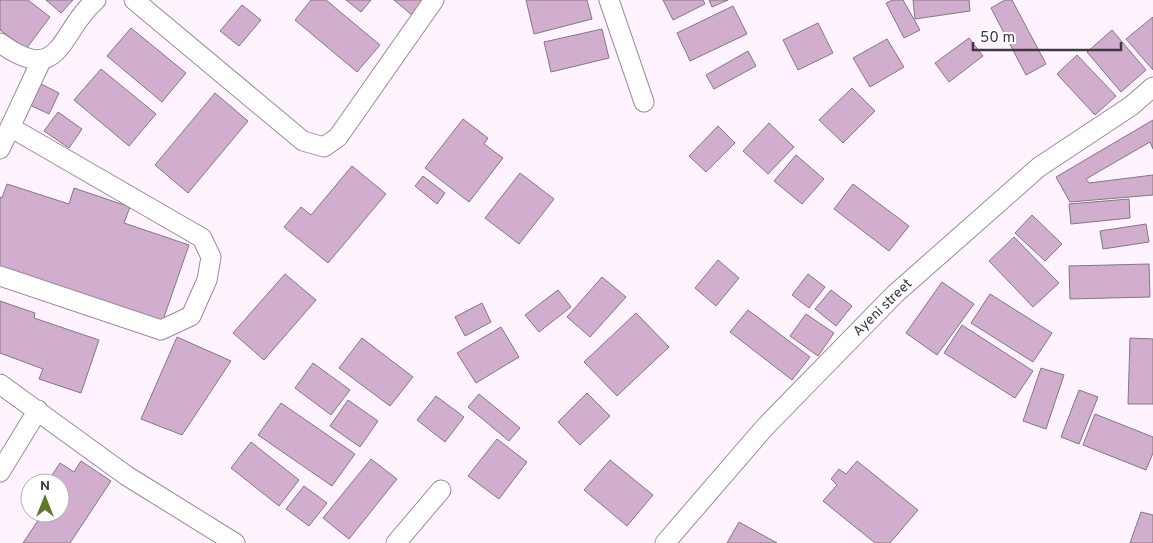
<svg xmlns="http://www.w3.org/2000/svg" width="1153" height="543" font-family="Overpass,sans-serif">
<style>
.building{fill:#d1aecd;stroke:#837781}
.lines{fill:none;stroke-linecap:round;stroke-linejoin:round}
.minor-casing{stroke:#978b97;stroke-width:21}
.minor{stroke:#fff;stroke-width:19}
.labels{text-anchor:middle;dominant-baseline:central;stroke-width:4;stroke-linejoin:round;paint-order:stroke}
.street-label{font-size:14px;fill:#3f3a3f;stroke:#fff}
</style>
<rect width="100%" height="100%" fill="#fff3ff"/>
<path class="building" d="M0,0H28L50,17L26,49L0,30Z
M46,0H73L61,13Z
M311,0H326L380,45L357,72L295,20Z
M346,0H371L361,12Z
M394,0H425L413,16Z
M526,0H587L592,19L534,34Z
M663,0H703L705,4L673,20Z
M709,0H728L712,7Z
M893,0H903L920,30L904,38L886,3Z
M913,0H969L970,11L915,19Z
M1005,0H1012L1046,64L1026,75L991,8Z
M242,5L261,20L239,46L220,31Z
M733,6L747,34L690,61L677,33Z
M1153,17V70L1126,39Z
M818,23L833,53L798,70L783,40Z
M131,28L186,73L162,102L107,56Z
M602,29L609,58L551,72L544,42Z
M1112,30L1146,70L1121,92L1087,52Z
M969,38L983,56L949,82L935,63Z
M887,39L904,67L870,87L853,58Z
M748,51L756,66L714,89L706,75Z
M1077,55L1116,96L1095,115L1057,74Z
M101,69L156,114L129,146L74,100Z
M41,84L59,93L49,114L30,105Z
M852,88L875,111L843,143L819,120Z
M215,93L248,121L188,193L155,165Z
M58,112L82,129L69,148L44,131Z
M463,119L488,138L484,144L503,158L469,202L425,168Z
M1153,120V149L1150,142L1086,179L1089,183L1153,175V195L1070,202L1056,177Z
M769,123L794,147L768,174L743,151Z
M718,126L735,143L706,172L689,156Z
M796,155L824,179L802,204L774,181Z
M352,166L386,194L328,263L284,227L301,207L311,215Z
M520,173L554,199L519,244L485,218Z
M423,176L445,193L437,204L415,186Z
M7,184L69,204L74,188L130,207L124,223L189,245L162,323L0,268V197L2,198Z
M853,184L909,226L889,251L834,209Z
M1129,199L1130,218L1071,224L1069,204Z
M1032,215L1062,244L1045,261L1015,233Z
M1146,224L1149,242L1103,249L1100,231Z
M1014,237L1059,283L1033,307L989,261Z
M718,260L739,278L716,306L695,288Z
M1149,264L1150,297L1070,299L1069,266Z
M285,274L316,300L264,360L233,333Z
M808,274L825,287L809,308L792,295Z
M602,277L626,297L590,337L567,317Z
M942,282L974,304L937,355L906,333Z
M558,290L571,307L539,332L525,315Z
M831,290L852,306L836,326L815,309Z
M990,294L1052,333L1033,362L971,323Z
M0,301L35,313L34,318L99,340L81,393L39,379L43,369L0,353Z
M482,303L491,322L465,336L455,317Z
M748,310L810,357L792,380L730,332Z
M636,313L669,347L617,396L584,362Z
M806,314L834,333L818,356L790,336Z
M962,325L1033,371L1015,398L944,353Z
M501,327L519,357L476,383L457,353Z
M177,337L231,361L182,435L141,419Z
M362,338L413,377L390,406L339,368Z
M1130,338L1153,339V404H1128Z
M313,363L350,390L331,415L295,388Z
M1041,368L1064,375L1046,429L1023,421Z
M1079,390L1098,397L1079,444L1061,437Z
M587,393L610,416L580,445L558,422Z
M479,394L520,428L509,441L468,407Z
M436,396L464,417L445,442L417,420Z
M348,400L378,421L360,447L330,426Z
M281,403L355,454L332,486L258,435Z
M1095,414L1153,437V453L1146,470L1083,445Z
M497,439L527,462L499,499L468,476Z
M251,442L299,480L279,506L231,468Z
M371,459L397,479L349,539L323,518Z
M610,460L653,495L627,526L584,490Z
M81,461L111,481L70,543H23L41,516L37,513H60V483H47L60,463L74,472Z
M857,461L918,510L890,543H875L823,501L837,485L831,479L839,469L846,474Z
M304,486L327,503L309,526L286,509Z
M1141,512L1153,515V543H1130Z
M739,522L777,543H727Z"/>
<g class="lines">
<defs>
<path id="minor" d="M134,0L303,141L324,147L338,137L434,0
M609,0L644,102
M0,43C62,88 59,31 96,0
M0,149L41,61
M0,276L161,330L191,316L207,280L211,257L202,238L10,127
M0,384L127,476L235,543
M0,472L38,410
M396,543L441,490
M665,543L765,427L895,294L1039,167L1131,106L1153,87"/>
</defs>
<use href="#minor" class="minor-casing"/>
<use href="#minor" class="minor"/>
</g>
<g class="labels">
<g class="street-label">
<text transform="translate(883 308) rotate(-44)">Ayeni street</text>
</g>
</g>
<g transform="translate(45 498)"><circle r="24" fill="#ffffff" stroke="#b2b0b2"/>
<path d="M0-4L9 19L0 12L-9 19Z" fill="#60782b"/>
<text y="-8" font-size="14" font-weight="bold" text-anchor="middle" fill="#3f3a3f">N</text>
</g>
<path d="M973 42v8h148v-8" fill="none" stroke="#3f3a3f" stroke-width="2.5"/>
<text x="980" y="42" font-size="15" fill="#3f3a3f" stroke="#ffffff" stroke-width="4" paint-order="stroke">50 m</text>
</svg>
